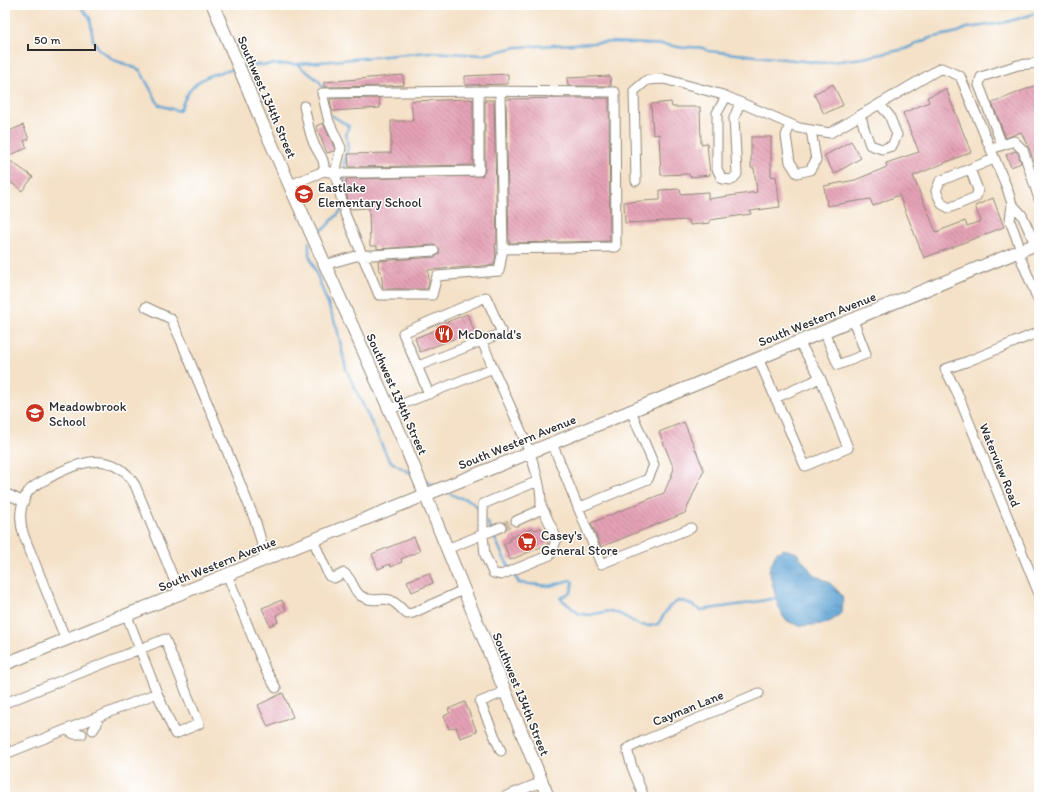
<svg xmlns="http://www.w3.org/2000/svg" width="1044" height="802" font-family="Itim,sans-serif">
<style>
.water{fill:url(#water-ripples);stroke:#44667e}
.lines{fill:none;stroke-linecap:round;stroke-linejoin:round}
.stream{stroke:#5da2d2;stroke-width:2.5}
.building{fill:url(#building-back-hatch)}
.minor-tunnel{stroke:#ccbda8;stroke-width:9;stroke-dasharray:9 4.5;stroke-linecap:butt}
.minor-casing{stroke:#908679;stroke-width:11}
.major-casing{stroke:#908679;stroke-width:14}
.minor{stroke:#fff;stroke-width:9}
.major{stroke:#fff;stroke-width:12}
.labels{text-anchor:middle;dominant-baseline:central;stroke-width:3;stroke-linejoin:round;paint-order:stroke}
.street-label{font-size:13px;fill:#2b2b2b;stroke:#fff}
.poi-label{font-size:13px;fill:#2b2b2b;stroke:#fff;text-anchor:start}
</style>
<defs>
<pattern id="water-ripples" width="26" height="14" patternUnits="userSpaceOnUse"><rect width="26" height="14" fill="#5da2d2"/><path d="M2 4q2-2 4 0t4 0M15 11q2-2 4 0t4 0" fill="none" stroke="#4d84ab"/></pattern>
<pattern id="building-back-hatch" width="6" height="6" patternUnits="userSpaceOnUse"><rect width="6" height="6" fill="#e5a2b6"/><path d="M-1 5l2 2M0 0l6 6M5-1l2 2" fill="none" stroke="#ba8494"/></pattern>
</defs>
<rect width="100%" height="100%" fill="#fff"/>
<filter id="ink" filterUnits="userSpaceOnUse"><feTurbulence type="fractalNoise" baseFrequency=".025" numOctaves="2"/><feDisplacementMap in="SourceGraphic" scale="8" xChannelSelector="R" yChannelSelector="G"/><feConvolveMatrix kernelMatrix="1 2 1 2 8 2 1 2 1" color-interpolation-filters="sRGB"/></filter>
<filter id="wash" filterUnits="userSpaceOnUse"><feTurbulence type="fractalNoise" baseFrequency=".012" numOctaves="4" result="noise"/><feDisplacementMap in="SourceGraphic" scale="16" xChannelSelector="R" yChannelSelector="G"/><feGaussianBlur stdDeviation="0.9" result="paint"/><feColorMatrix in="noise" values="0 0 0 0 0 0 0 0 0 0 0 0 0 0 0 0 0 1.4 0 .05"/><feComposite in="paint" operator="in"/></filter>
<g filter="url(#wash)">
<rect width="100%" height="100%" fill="#f4e1c7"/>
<path class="water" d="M784,549L797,553L813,574L830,583L842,595L843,603L842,612L833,620L824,624L800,626L789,622L784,618L778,605L769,570L776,553Z"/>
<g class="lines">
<path class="stream" d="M79,5L90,18L93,40L99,49L112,59L140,70L159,105L179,111C183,104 186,94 191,89C203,75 219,72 236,69
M298,65L319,81L324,90
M243,67L255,65L298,64L429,52L483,55L517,47L612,42L667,45L684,48L690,47L703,48L708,51L822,63L863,58L905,49L930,38L958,32L967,28L1003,23L1037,13L1039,14
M331,115L349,126L346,133L348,148L345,158L344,171
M343,188L344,176
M316,235L319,231L325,228L341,211V209
M309,242V254L337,328L346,369L388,458L393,463L412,474
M424,480L435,486
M445,491L457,497L469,500L481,510
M487,521L503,556L510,568
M513,573L519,583L550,586L570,580L573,582L571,592L560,598L578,613L588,615L610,611L622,615L639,625L650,626L658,624L669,607L678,601L686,602L701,610L744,604L776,598"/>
</g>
<g id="blocks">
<path class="building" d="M508,74V84L465,85V76Z
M403,75L404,85L386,86L324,87V82Z
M610,76L611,86H568L567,78Z
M833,84L843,105L824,114L814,94Z
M1039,84V176L1029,148L1021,132L1006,138L992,103Z
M946,89L971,152L913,176L936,232L965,221L967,226L981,221L975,206L993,198L1004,227L924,258L899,195L873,206L870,199L827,206L824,186L855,180L887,167L886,163L919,152L903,113L929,102L927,97Z
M379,98L380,108L332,111L330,99Z
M569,98H609L610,241L509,243L506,99Z
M470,99L473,100V165L349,167L348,154L391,153V121H413L411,101Z
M485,100H494L497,244H495L496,255L494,265L428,270L429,284L427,289H383L381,271H379L378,261L435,257L439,254V248L434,245L377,249V246H370L369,208L350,209L347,196L346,179L482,176L485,171Z
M671,102L672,107H700L701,144L707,143L710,175L690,177L689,174L661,175L659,134L653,135L651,104Z
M323,123L335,149L334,151L327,153L316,126Z
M23,125L29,139L24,141L27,148L10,155L5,142V133Z
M751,137H771V177L776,176L780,207L750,211L751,214L710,220V223L690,225L689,220L625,223L624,202L660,200V190L680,189L681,194L708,192V199L757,192L754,168H751Z
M851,141L861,158L834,174L824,156Z
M1015,151L1018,153L1021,163L1011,167L1006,155Z
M9,160L33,177L22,191L5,178V165Z
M467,314L474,331L420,352L415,338L438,329L437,326Z
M684,422L704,470L685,513L601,547L591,523L664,493L674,469L659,432Z
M533,528L535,530L542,528L548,544L510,560L504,544L510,541V538Z
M414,537L420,551L401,559L402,562L391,567L390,564L378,569L372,554Z
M429,573L433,583L412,592L407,581Z
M282,600L286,610L276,615L278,622L270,626L262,608Z
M283,693L293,717L268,727L258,705Z
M465,702L477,732L460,738L456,727L449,729L444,716L450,713L448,709Z"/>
</g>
</g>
<g filter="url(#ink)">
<use href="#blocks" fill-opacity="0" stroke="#908679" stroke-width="1"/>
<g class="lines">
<path class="minor-tunnel" d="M501,527L516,521"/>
<defs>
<path id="minor" d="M500,92L503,249
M726,97L717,113V169L722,179L732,180L737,174L734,118L740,103
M861,116L864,128L870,145L882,149L892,146L897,135L889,115L879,104
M790,124L786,136L790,162L797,173L810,170L816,160L811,130
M1002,145L979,85L981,77L1018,65L1039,63
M997,147L1014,141L1023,150L1039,199
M970,169L978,190L976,197L949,208L942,204L936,191L940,181L994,159
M324,171L335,173H366L479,171V91L322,93L329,122L341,148L335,173L345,214L379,295H432L437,276L499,271L503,249L616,247L615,92L479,91
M636,181L634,91L647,80L664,79L723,95L799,128L830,133L941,68L960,76L1007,188L1012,204L1022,215L1035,244
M290,185L324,171C325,158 319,155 314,144C309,132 307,119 304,106
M1012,204L1010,221L1021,250
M1018,252L1039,302
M324,265L356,256L434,251
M146,307L171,319L180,338L219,431L256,523L266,558
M824,331L838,365L866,354L853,320
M1039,332L966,362L945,369L956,390L1039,594
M482,341L493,368
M758,358L805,466L848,448L820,377L799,342
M418,366L502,333L486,297L403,333L429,394
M775,398L812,382L820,377
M390,409L493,368C506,398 548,480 540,510L516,521
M552,443L601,564L691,528
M538,481L483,504V535L485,555L493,573L501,575L550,555L557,539L541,505
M5,493L24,502
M578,508L648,479L654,465L631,411
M313,540L329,576L334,578L344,573C353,579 353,591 361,596C374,604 383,596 392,601C398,604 402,610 407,614L413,613L463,590
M447,549L501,527
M227,574L266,671L276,688
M127,616L157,693
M66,640L24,536C19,522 19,505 28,492C34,484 46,480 54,475C84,460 114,451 135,485L180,594
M5,703L165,639L199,724L175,734L157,693L8,753L5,747
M67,730L74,734H82
M93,730L97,724L98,717
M501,751L480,702L504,692
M504,797L542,782
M644,797L632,767L627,749L643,741L759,693"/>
<path id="major" d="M213,5L263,125L403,440L548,797
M5,664L502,464L1039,243"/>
</defs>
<use href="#minor" class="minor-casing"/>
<use href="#major" class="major-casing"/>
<use href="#minor" class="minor"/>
<use href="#major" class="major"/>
</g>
</g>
<defs>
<symbol id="school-disc" viewBox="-11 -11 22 22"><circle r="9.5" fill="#c8321e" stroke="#fff"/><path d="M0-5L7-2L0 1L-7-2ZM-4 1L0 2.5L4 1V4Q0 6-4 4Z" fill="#fff"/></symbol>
<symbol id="restaurant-disc" viewBox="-11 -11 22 22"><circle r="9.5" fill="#c8321e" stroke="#fff"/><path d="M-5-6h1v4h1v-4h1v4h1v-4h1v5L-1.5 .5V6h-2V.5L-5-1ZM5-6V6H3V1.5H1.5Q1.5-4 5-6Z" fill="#fff"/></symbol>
<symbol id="supermarket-disc" viewBox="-11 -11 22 22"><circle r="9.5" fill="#c8321e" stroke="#fff"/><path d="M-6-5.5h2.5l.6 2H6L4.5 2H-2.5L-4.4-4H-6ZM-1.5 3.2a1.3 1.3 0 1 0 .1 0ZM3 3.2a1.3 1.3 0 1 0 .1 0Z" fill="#fff"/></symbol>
</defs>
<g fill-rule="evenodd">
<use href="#school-disc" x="293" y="183" width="22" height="22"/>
<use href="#restaurant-disc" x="433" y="323" width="22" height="22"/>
<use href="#school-disc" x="24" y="402" width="22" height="22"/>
<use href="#supermarket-disc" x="516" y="531" width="22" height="22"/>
</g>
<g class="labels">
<g class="street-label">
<text transform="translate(267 97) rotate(67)">Southwest 134th Street</text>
<text transform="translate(817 319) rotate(-22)">South Western Avenue</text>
<text transform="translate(397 394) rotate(66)">Southwest 134th Street</text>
<text transform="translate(517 442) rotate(-22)">South Western Avenue</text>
<text transform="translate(1000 465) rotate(68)">Waterview Road</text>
<text transform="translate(217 564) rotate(-22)">South Western Avenue</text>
<text transform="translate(521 694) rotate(68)">Southwest 134th Street</text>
<text transform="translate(688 708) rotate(-22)">Cayman Lane</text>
</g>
<g class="poi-label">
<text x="318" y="187">Eastlake<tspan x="318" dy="15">Elementary School</tspan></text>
<text x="458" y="334">McDonald's</text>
<text x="49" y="406">Meadowbrook<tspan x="49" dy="15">School</tspan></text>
<text x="541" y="535">Casey's<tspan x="541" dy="15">General Store</tspan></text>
</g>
</g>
<rect width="1044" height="802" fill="none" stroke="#fff" stroke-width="20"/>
<path d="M28 44v6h67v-6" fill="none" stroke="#2b2b2b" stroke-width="2"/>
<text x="34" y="44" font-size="12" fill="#2b2b2b" stroke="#ffffff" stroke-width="3" paint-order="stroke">50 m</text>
</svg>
